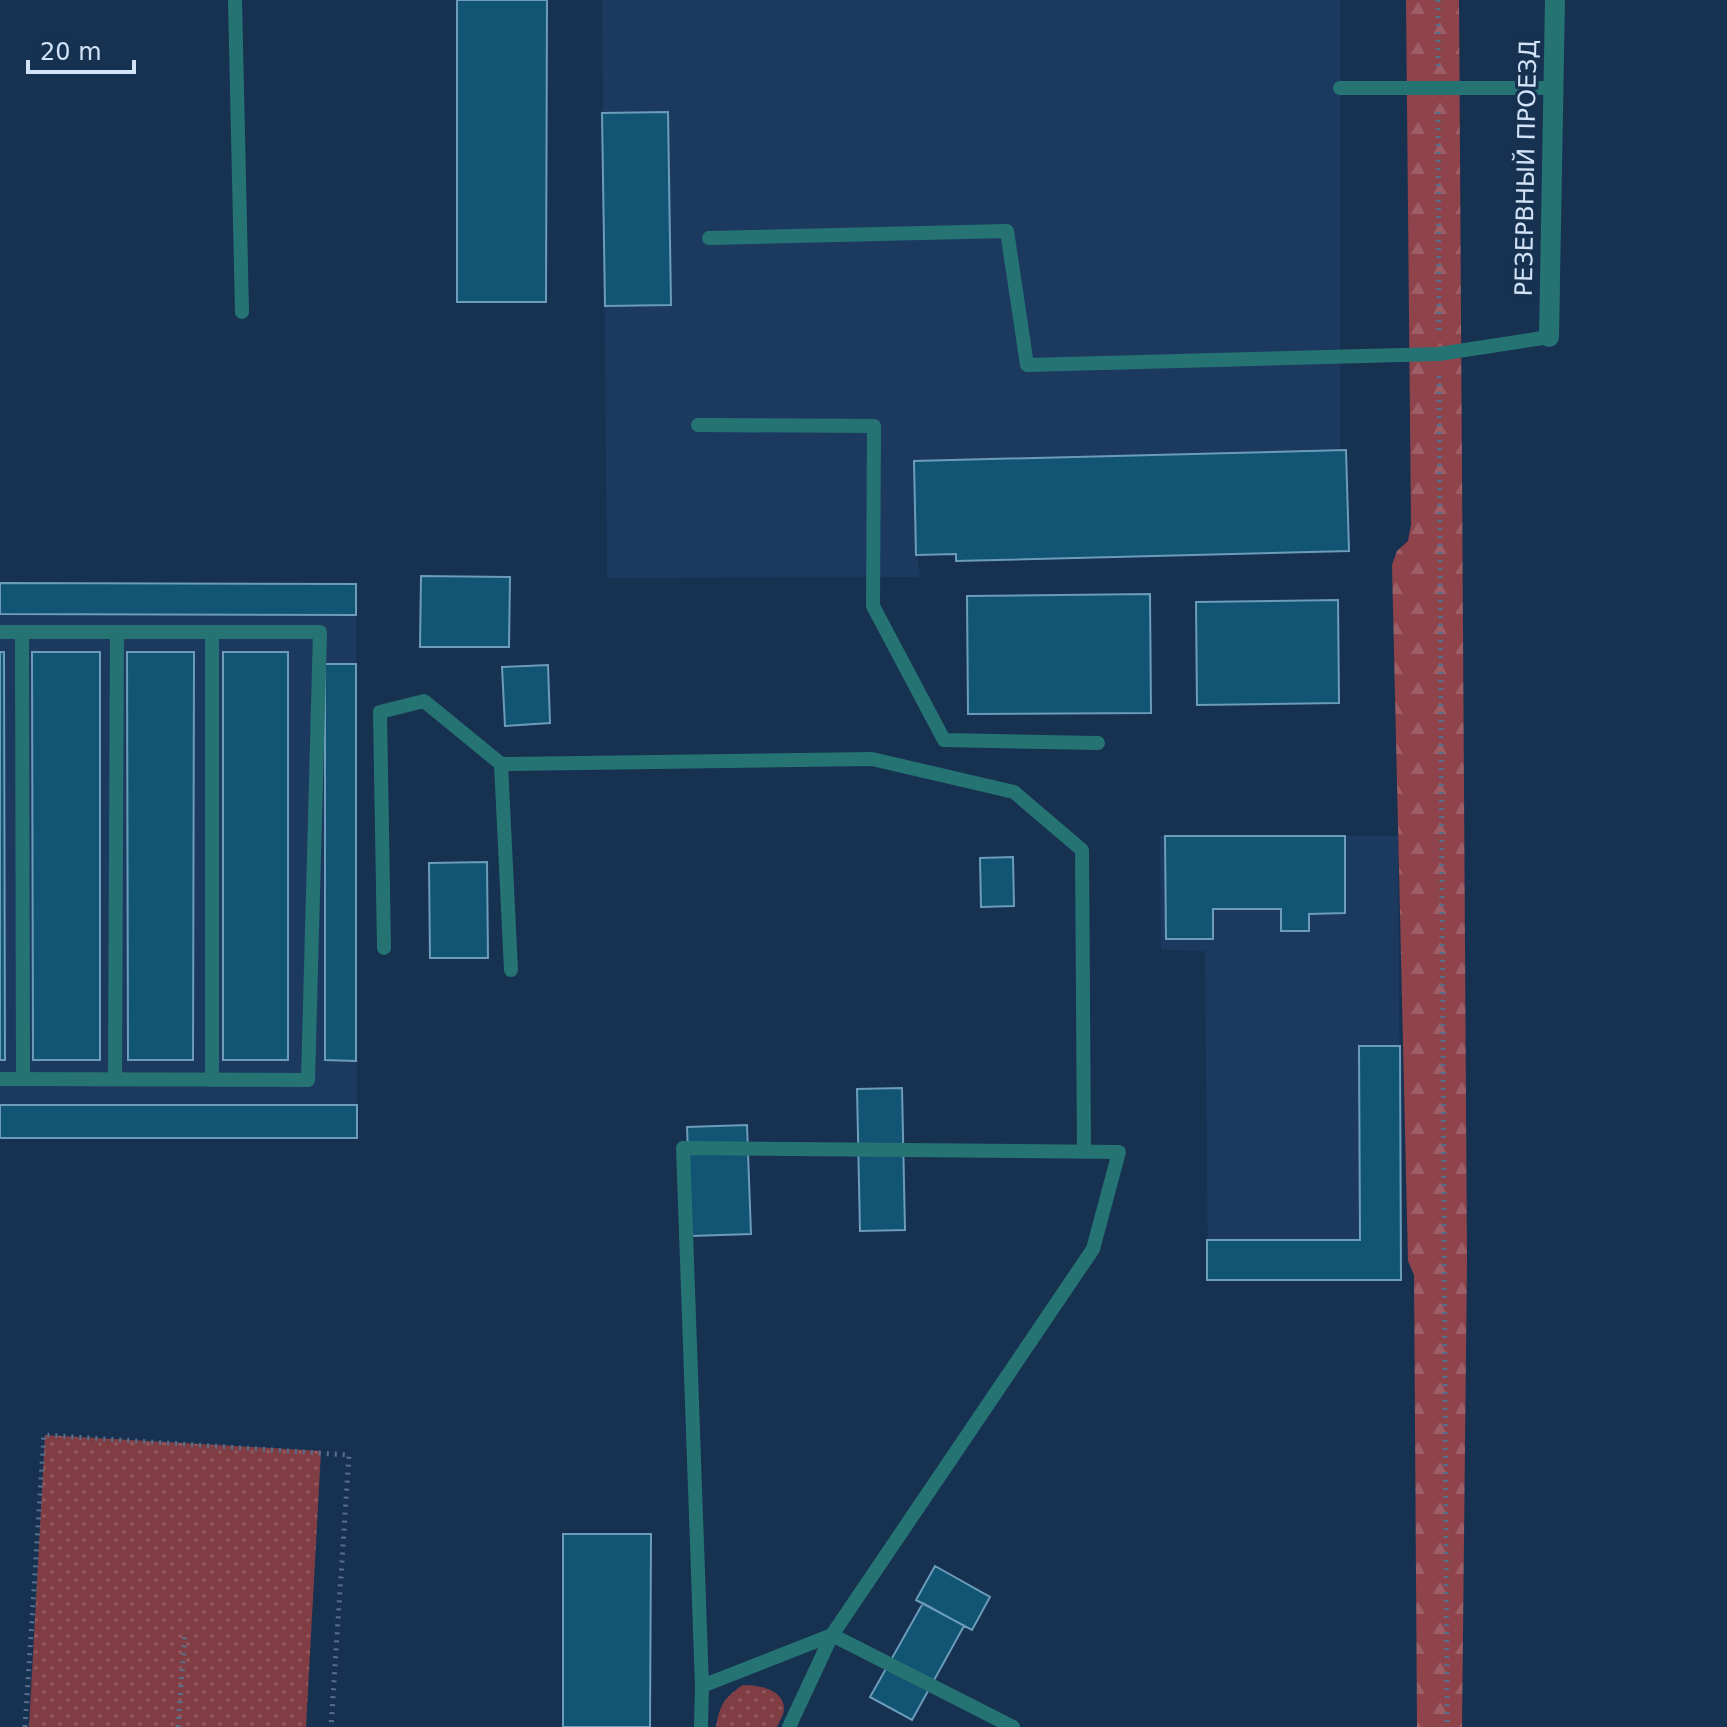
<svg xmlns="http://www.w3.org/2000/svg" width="1727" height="1727" font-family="'DejaVu Sans',sans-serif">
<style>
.built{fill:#1c3a60}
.green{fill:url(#green-dots)}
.forest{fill:url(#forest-firs)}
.building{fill:#115474;stroke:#6c9cb9;stroke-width:2}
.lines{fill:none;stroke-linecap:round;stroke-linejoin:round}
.path{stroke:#586f8b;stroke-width:5;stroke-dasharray:2 6;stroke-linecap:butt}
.service{stroke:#267373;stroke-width:14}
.minor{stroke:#267373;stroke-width:20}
.labels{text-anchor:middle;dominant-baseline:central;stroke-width:6;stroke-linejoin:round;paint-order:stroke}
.street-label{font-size:24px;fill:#d2e2f7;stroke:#173151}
</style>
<defs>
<pattern id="green-dots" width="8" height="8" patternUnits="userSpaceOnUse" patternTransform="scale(2)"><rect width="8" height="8" fill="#803e44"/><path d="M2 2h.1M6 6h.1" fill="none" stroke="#915a60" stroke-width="1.8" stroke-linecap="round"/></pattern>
<pattern id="forest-firs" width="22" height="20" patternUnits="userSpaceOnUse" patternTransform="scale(2)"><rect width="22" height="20" fill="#8f434b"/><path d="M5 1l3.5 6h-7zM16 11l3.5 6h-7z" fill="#9e5e66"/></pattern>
</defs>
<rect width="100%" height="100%" fill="#173151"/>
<path class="built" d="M602,0H1340V449L1346,450L1349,551L956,561V554L917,555L920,577L607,578Z
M0,583L356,584L357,1138H0Z
M1160,836H1398L1401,1280H1208L1205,951L1161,950Z"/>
<path class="green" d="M45,1435L321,1451L306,1727H29Z
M743,1685C758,1685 784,1689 784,1709C784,1715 779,1721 777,1727H716C720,1704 724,1698 743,1685Z"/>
<path class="forest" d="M1406,0H1459L1467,1260L1462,1727H1417L1414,1275L1408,1261L1392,565L1397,551L1408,541L1411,525Z"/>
<path class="building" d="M457,0H547L546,302H457Z
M668,112L671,305L605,306L602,113Z
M1346,450L1349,551L956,561V554L916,555L914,461Z
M421,576L510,577L509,647H420Z
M0,583L356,584V615L0,614Z
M1150,594L1151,713L968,714L967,596Z
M1338,600L1339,703L1197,705L1196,602Z
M0,652H4L5,1060H0Z
M32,652H100V1060H33Z
M127,652H194L193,1060H128Z
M223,652H288V1060H223Z
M325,664H356V1061L325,1060Z
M548,665L550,723L505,726L502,667Z
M1165,836H1345V913L1309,914V931H1281V909H1213V939H1166Z
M1013,857L1014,906L981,907L980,858Z
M487,862L488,958H430L429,863Z
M1359,1046H1400L1401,1280H1207V1240H1360Z
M902,1088L905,1230L860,1231L857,1089Z
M0,1105H357V1138H0Z
M747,1125L751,1234L691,1236L687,1127Z
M563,1534H651L650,1727H563Z
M935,1566L990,1597L972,1630L916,1600Z
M923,1603L964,1626L912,1720L870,1697Z"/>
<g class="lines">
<path class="path" d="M1438,0V66
M1438,112L1439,330
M1439,376L1447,1727
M25,1727L44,1435L349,1455L331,1727
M178,1727L185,1633"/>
<path class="service" d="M235,0L242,312
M1340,88H1553
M709,238L1007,231L1027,365L1439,354L1549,337
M698,425L874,426L873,606L944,740L1098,743
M0,632H320L308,1080L0,1079
M22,632L23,1079
M384,948L380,712L424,701L501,764
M511,970L501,764L872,759L1014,792L1082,850L1084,1152
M115,1079L117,632
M212,1080V632
M702,1686L832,1635L1013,1727
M701,1727L702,1686L683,1148L1119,1152L1093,1249L832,1635L789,1727"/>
<path class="minor" d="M1549,337L1555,0"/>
</g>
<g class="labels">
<g class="street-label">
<text transform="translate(1526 168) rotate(-89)">РЕЗЕРВНЫЙ ПРОЕЗД</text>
</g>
</g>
<path d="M28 60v12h106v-12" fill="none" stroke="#d2e2f7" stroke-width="4"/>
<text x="40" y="60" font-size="24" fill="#d2e2f7" stroke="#173151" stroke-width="6" paint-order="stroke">20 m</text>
</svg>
